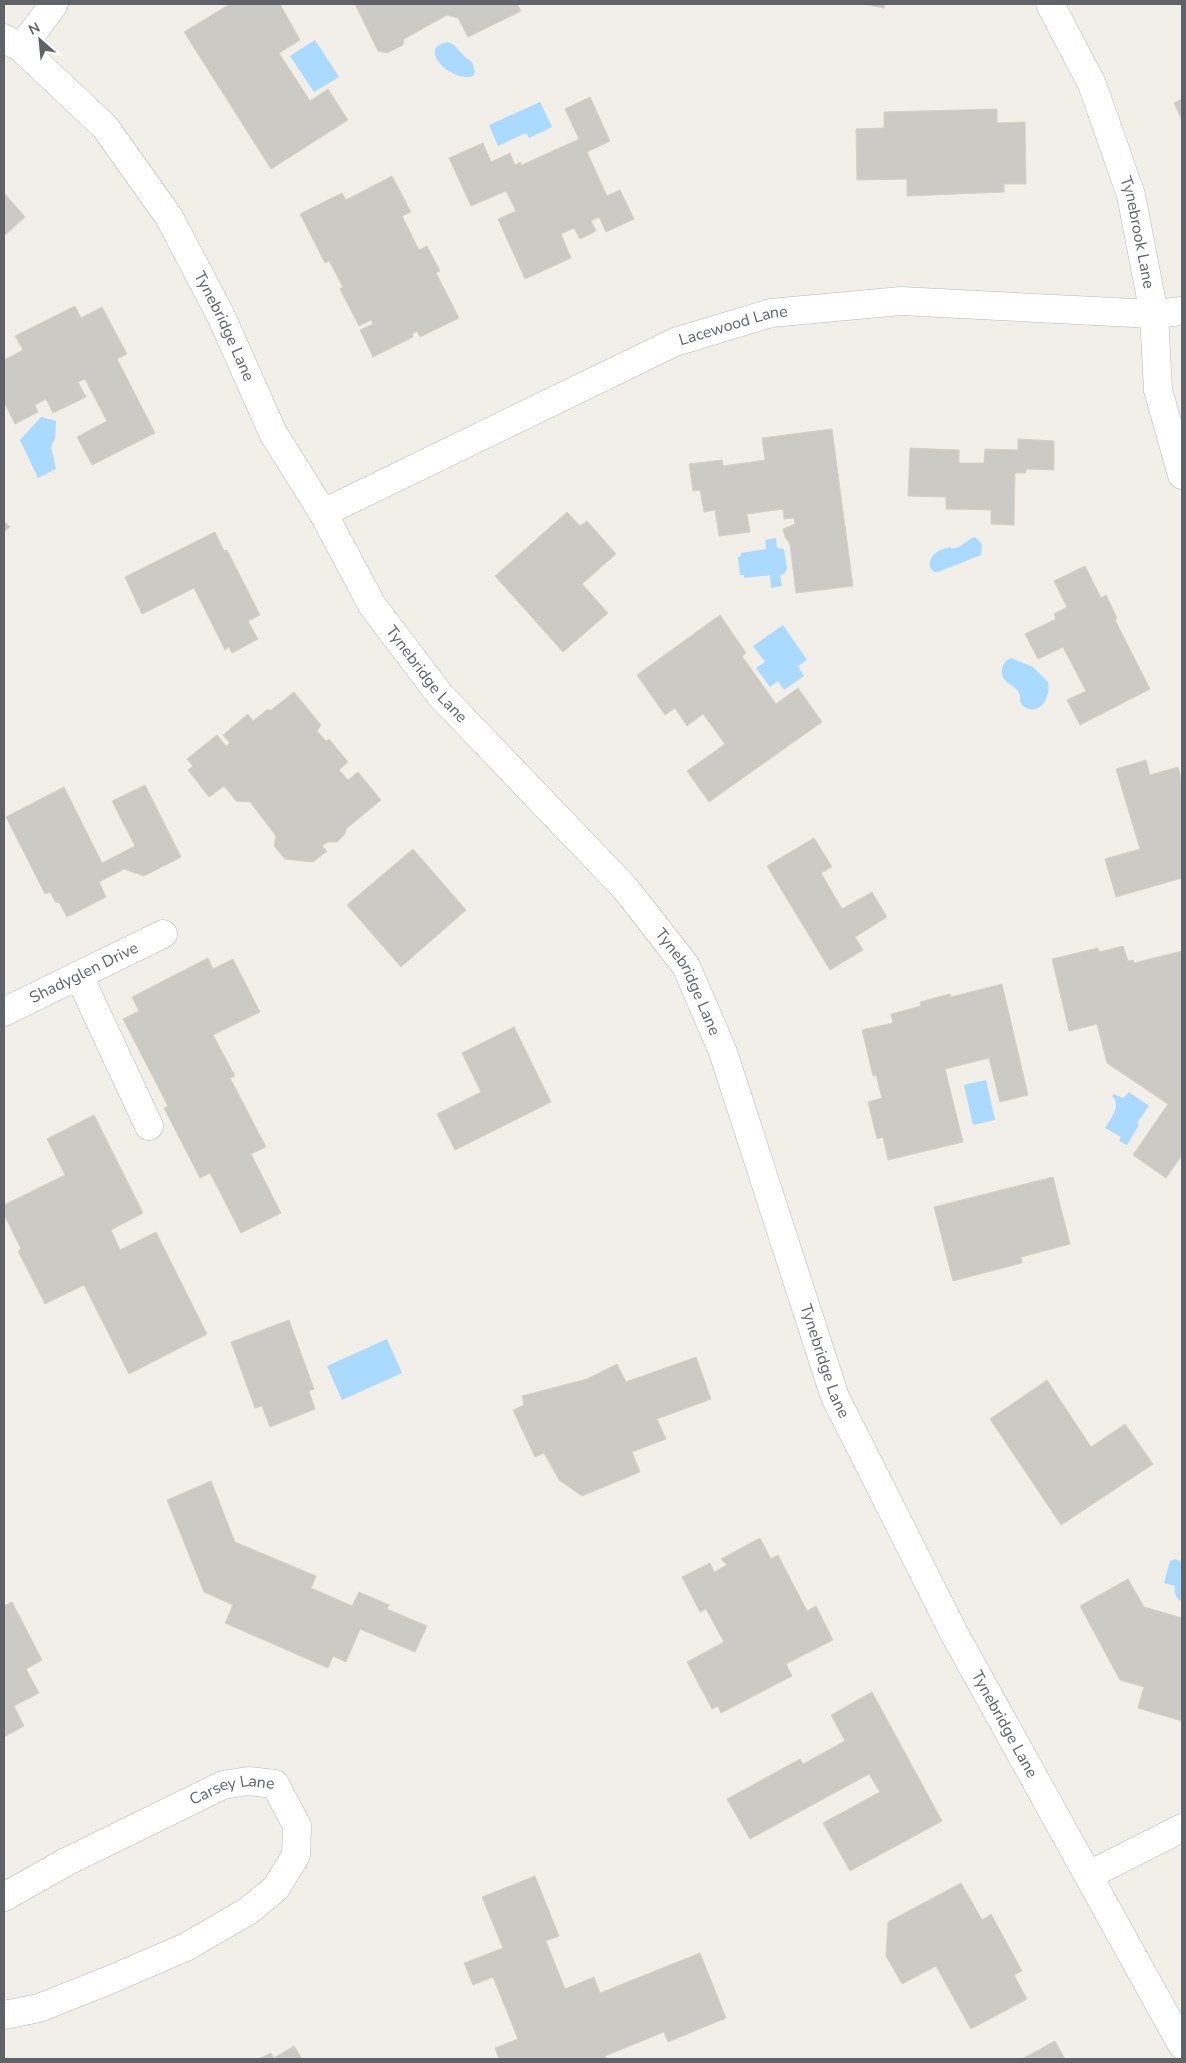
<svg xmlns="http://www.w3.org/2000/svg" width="1186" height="2063" font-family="'Nunito Sans',sans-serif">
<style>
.water{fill:#aadaff}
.building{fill:#cccac5;stroke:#d6d1c6}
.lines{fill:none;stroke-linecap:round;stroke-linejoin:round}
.minor-casing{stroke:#b5b8bc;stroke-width:29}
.minor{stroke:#fff;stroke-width:28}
.labels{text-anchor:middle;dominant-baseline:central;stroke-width:5;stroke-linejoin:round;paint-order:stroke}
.street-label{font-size:16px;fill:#5f6368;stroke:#fff}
</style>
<rect width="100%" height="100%" fill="#f1efe8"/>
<path class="water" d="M315,40L339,77L314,92L290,56Z
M448,42L454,45L465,57L472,62L475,72L473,76C451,83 415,47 448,42Z
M540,102L552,127L529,138L526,133L498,146L489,125Z
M41,417L56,421L55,439L51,447L56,469L38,478L20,440Z
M975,537L982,544L981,555L938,572H934C923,562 935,550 947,548C953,546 948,549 955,548C962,547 968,539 975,537Z
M776,538L777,548L784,549L787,569L784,574L780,575L782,586L771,588L770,575L744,578V575H740L738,557L741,556V553L766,549L765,540Z
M783,625L807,660L798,666L804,676L784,690L778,681L770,687L756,668L765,662L753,646Z
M1011,658L1033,667L1048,682C1052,698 1037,719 1022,705C1019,701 1021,698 1019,693C1016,686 1008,685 1004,679C999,671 1003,661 1011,658Z
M986,1080L995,1120L973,1125L964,1085Z
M1129,1092L1149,1106L1137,1123L1139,1125L1127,1145L1119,1141L1121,1137L1105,1128C1111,1118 1122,1106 1112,1096L1114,1094L1123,1098Z
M387,1339L402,1373L342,1400L327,1366Z
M1175,1559L1182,1562V1601C1175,1599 1174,1592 1175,1586L1164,1583L1170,1561Z"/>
<path class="building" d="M230,4H280L300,40L279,53L310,101L328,89L348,120L271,169L184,32Z
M355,4H517L521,11L468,37L458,18L447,15L404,39L403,45L387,53L378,51Z
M863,4H885L884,8Z
M590,97L610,141L587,152L607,196L620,190L634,219L606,232L599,217L591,221L596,231L580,239L574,228L561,234L571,258L525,279L498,219L516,211L506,191L471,206L449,158L483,143L491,162L510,153L515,165L520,162L522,165L579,139L565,109Z
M1182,99V120L1174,103Z
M997,109V123L1025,122L1026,184H1004V192L907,196V179L857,180L856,129L884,128V112Z
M392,176L411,212L402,216L419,250L427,246L440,271L436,273L459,318L420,337L417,331L412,334L413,337L373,357L360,330L373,324L371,320L359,326L340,289L343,287L329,261L325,263L300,214L342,193L346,200Z
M4,193L25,217L4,236Z
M75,306L81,318L102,307L127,354L117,359L155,433L92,465L77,437L107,421L85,379L78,382L86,397L53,413L46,399L35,405L38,412L15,424L4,402V360L23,350L15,336Z
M832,429L853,586L796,593L790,544L785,537L783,529L795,524L794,518L784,519L783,509L747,514L750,532L719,536L715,510L704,512L700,490L693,491L689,464L722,460L723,466L765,460L762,438Z
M1018,439L1054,441V470L1026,469V473H1015L1014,525L991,524V510L946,509V497L908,496L910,448L959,450V463H984L985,449L1018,450Z
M567,512L580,526L587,521L616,554L582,584L608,613L563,652L495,576Z
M4,521L10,527L4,532Z
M215,532L224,551L227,550L260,615L248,621L258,639L232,653L229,647L225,650L194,588L142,614L125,577Z
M1085,566L1101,598L1106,595L1117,618L1115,620L1150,689L1080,725L1067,700L1086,691L1063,647L1038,659L1025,634L1056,619L1054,614L1067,607L1054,581Z
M720,615L746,653L742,656L776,704L798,688L822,722L709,802L687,771L725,744L703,714L687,726L675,708L665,715L637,675Z
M294,692L321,725L317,731L326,741L329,739L348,762L339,770L348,780L358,772L381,800L346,829L345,834L337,842H328L322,846L327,851L313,862L285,859L274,846L276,836L250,802L236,801L224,786L209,797L188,770L193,766L187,759L217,735L226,746L230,743L223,735L248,714L253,721L268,709L270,711Z
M1146,760L1150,775L1178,767L1182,782V878L1116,897L1105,859L1140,849L1116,769Z
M145,785L181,857L144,876L124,869L99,882L106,897L67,917L59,902L56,903L50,892L45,894L6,817L64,787L102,863L135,846L112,801Z
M814,838L832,867L821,873L842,909L872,892L887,917L855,937L863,950L830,970L767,866Z
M413,849L466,910L401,967L347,905Z
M1123,946L1128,961L1133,960L1134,963L1182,951V1155L1166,1178L1133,1155L1168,1104L1107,1063L1097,1024L1069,1031L1052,959L1098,948L1099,952Z
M208,958L213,969L233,959L260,1012L213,1035L235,1076L230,1078L266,1147L251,1154L281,1213L241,1233L210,1173L200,1178L164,1108L168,1106L123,1019L139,1011L132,997Z
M1002,984L1028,1095L1000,1102L989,1058L945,1069L963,1142L888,1160L883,1137L877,1139L868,1102L882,1098L876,1075L873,1076L862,1030L893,1023L891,1014L921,1006L920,1002L950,994L951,997Z
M514,1027L551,1102L455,1150L437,1114L481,1092L462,1053Z
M94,1115L143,1213L111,1230L120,1250L156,1232L207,1334L129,1374L84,1285L45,1304L18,1251L21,1249L4,1214V1205L65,1175L47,1139Z
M1053,1177L1070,1244L1021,1257L1022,1263L953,1281L934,1207Z
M289,1320L314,1389L309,1391L315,1409L270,1427L262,1406L255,1408L231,1342Z
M696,1357L711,1399L657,1419L666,1439L632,1452L640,1472L582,1496L559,1480L544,1453L535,1457L513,1410L524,1405L522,1396L587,1379L617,1364L626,1382Z
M1047,1380L1091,1447L1125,1424L1153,1464L1061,1525L990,1419Z
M211,1481L235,1542L316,1576L311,1588L352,1606L359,1592L389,1605L387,1609L427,1626L415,1652L360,1629L346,1662L333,1656L328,1668L225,1623L233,1605L204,1592L167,1500Z
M760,1538L771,1559L778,1555L807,1611L816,1606L833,1640L786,1664L792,1676L721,1713L718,1706L712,1709L687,1662L724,1642L706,1609L700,1612L682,1577L710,1563L714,1572L727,1565L721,1559Z
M1128,1579L1144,1607L1182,1618V1721L1138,1708L1144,1687L1120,1680L1080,1606Z
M12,1602L42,1660L26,1669L39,1693L14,1706L24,1726L4,1737V1606Z
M872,1692L942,1821L850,1871L823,1823L880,1792L869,1774L750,1839L727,1799L800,1759L803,1764L845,1741L831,1715Z
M535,1876L559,1936L546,1941L565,1989L594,1977L600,1993L700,1953L726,2018L668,2042L664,2032L605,2056L607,2059H499L495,2048L518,2039L493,1977L473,1985L464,1963L503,1948L482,1897Z
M961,1883L982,1920L991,1914L1022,1971L1014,1975L1027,1999L971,2029L936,1966L902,1984L886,1956L888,1922Z
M1055,2041L1065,2059H1022Z
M294,2046L302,2059H259L271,2053L274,2058Z"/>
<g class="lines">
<defs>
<g id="minor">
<path id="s1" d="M1050,4L1092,84L1131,195L1154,314L1158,390L1182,475"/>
<path id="s2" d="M4,38L21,48L105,127L169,217L221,316L273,433L323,513L372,605L440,695L625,888L686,966L723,1052L835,1397L955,1635L1182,2045"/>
<path d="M21,48L54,4"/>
<path id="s3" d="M323,513L675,342L771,313L901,301L1154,314L1182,311"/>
<path d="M79,976L149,1126"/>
<path id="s4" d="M4,1012L163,934"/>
<path d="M1089,1875L1182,1828"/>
<path id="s5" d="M4,1897L66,1862L223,1785L248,1781L275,1784L297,1826L296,1855L276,1888L248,1911L186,1947L107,1981L39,2008L4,2015"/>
</g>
</defs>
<use href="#minor" class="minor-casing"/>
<use href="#minor" class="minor"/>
</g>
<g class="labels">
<g class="street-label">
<text stroke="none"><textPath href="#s1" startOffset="246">Tynebrook Lane</textPath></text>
<text stroke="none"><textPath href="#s2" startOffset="368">Tynebridge Lane</textPath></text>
<text stroke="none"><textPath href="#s3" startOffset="452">Lacewood Lane</textPath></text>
<text stroke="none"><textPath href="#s2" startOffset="772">Tynebridge Lane</textPath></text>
<text stroke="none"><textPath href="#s4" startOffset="89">Shadyglen Drive</textPath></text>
<text stroke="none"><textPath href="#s2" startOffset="1178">Tynebridge Lane</textPath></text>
<text stroke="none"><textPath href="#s2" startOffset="1582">Tynebridge Lane</textPath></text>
<text stroke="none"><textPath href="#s2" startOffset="1988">Tynebridge Lane</textPath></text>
<text stroke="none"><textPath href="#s5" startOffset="254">Carsey Lane</textPath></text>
</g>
</g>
<rect width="1186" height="2063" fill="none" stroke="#5f6368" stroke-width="10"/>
<g transform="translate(40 40) rotate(333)" stroke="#ffffff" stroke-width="4" paint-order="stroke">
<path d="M0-4L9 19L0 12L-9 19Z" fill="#5f6368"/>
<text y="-8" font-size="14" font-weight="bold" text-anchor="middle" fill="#5f6368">N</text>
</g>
</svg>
